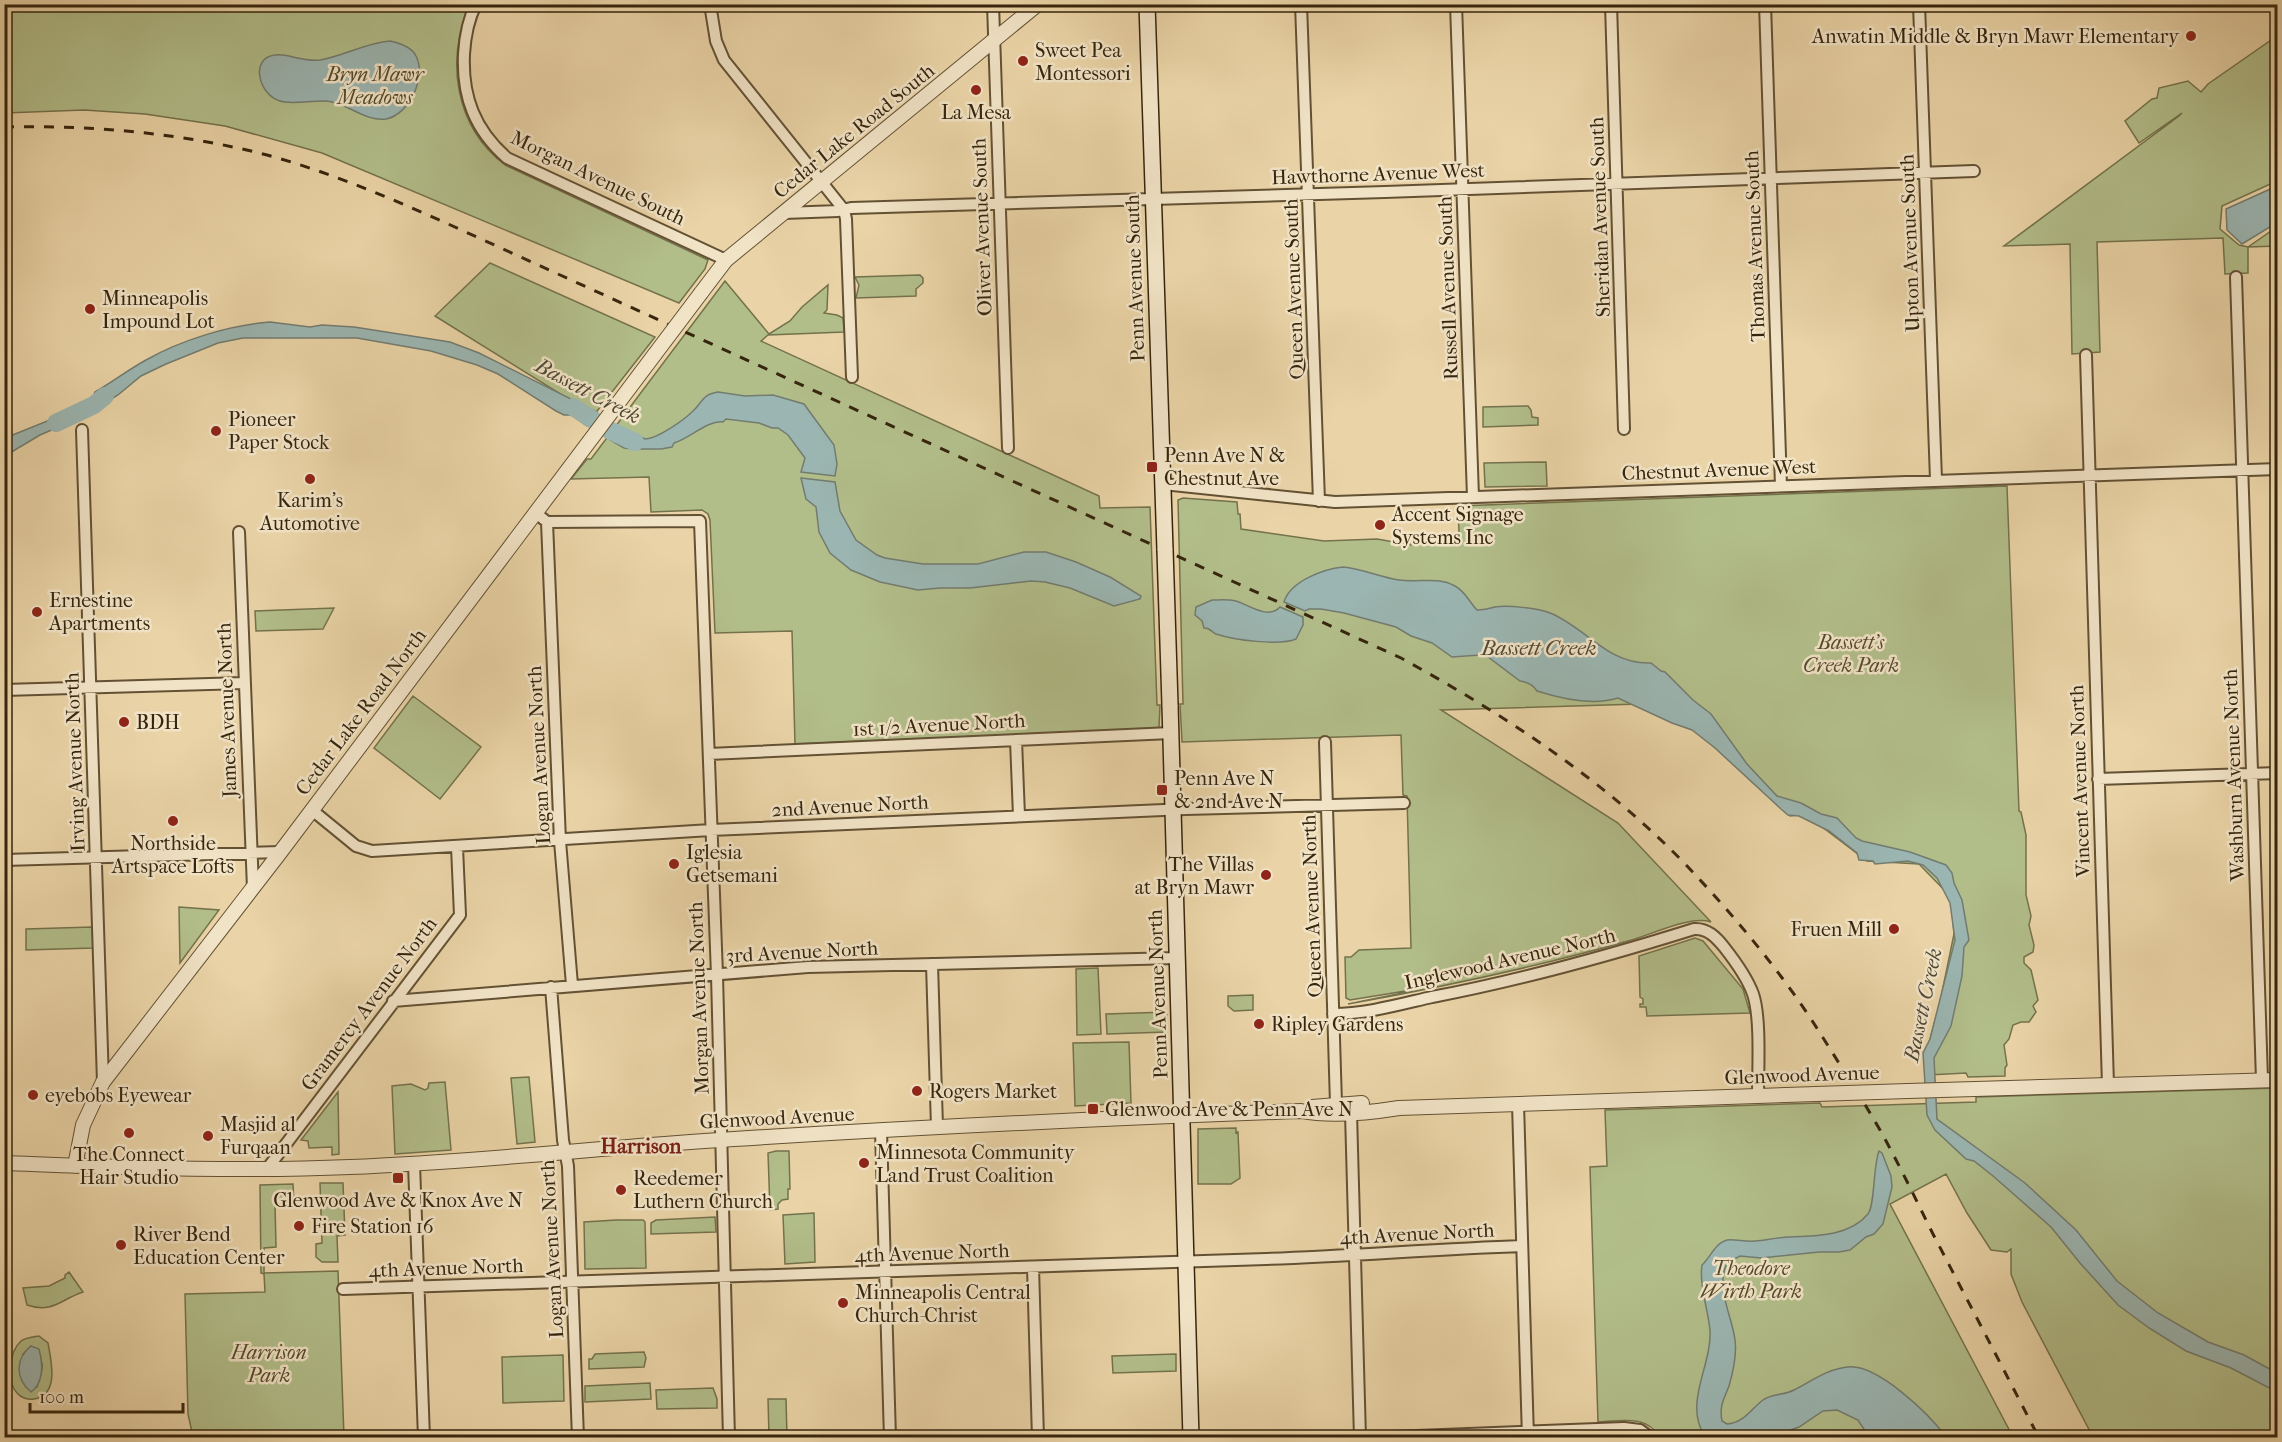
<svg xmlns="http://www.w3.org/2000/svg" width="2282" height="1442" font-family="'IM FELL French Canon',serif">
<style>
.green{fill:#b2be8a;stroke:#74724c;stroke-width:1.5;fill-rule:evenodd}
.water{fill:#9bb6b2;stroke:#737c70;stroke-width:1.5}
.lines{fill:none;stroke-linecap:round;stroke-linejoin:round}
.river{stroke:#9bb6b2;stroke-width:18}
.minor-casing{stroke:#635134;stroke-width:14}
.tertiary-casing{stroke:#635134;stroke-width:16}
.secondary-casing{stroke:#36250d;stroke-width:18}
.minor{stroke:#f1e3c6;stroke-width:10}
.tertiary{stroke:#f1e3c6;stroke-width:14}
.secondary{stroke:#f1e3c6;stroke-width:15}
.rail{stroke:#36250d;stroke-width:3;stroke-dasharray:10 10;stroke-linecap:butt}
.tertiary-bridge-casing{stroke:#635134;stroke-width:16;stroke-linecap:butt}
.secondary-bridge-casing{stroke:#36250d;stroke-width:18;stroke-linecap:butt}
.tertiary-bridge{stroke:#f1e3c6;stroke-width:14}
.secondary-bridge{stroke:#f1e3c6;stroke-width:15}
.poi-dot{fill:#8f2418;stroke:#f1e3c6;stroke-width:2}
.labels{text-anchor:middle;dominant-baseline:central;stroke-width:5;stroke-linejoin:round;paint-order:stroke}
.poi-label{font-size:20px;fill:#36250d;stroke:#f1e3c6;text-anchor:start}
.park-label{font-size:20px;font-style:italic;fill:#554b2c;stroke:#f1e3c6}
.street-label{font-size:20px;fill:#36250d;stroke:#f1e3c6}
.water-label{font-size:21px;font-style:italic;fill:#4f4936;stroke:#f1e3c6}
.neighbourhood-label{font-size:21px;font-weight:bold;fill:#7a1f14;stroke:#f1e3c6}
</style>
<rect width="100%" height="100%" fill="#ead4a7"/>
<filter id="stains"><feTurbulence type="fractalNoise" baseFrequency=".00333" numOctaves="4"/><feColorMatrix values="0 0 0 0 .2 0 0 0 0 .09 0 0 0 0 .02 0 0 0 .5 -.17"/></filter>
<radialGradient id="worn" r=".72"><stop offset=".6" stop-color="#630" stop-opacity="0"/><stop offset="1" stop-color="#630" stop-opacity=".3"/></radialGradient>
<path class="green" d="M4,5H470C445,60 455,127 505,165L708,260L705,269L679,303L322,153L225,126L145,114L84,110L5,113Z
M2277,36V181L2222,206L2220,229L2239,245L2248,247L2277,227V246L2248,247V273L2225,274L2223,238L2097,242L2100,352L2072,354L2070,244L2004,246L2179,116L2182,113L2139,143L2125,121L2152,99L2157,98L2159,88L2188,81L2201,92L2208,84Z
M490,263L655,337L594,415L435,316Z
M920,275L923,278V283L916,289V296L856,298L859,285L855,277Z
M725,281L769,334L790,321L802,307L828,285L827,310L824,313L837,315L843,318L844,332L768,335L761,341L1099,496L1100,508L1150,507L1157,705H1160L1159,727L1155,729L795,744L792,631L715,633L710,520L708,514L702,510L651,512L649,477L571,479L587,459H591Z
M1528,406L1531,410L1532,417L1538,418V425L1483,427V407Z
M1546,462L1547,486L1485,487L1484,463Z
M2007,486L2019,811L2021,812L2026,835V895L2031,916L2029,925L2034,945L2033,952L2024,957V963L2031,970L2038,1000L2033,1006L2036,1012L2029,1022H2021L2013,1025L2009,1039L2004,1045L2007,1065L2005,1068V1076L1968,1077L1966,1073L1928,1075L1926,1054L1940,1002L1954,934L1951,897L1919,864L1867,861L1805,814L1790,816L1686,721L1640,704L1441,710L1618,823L1711,922C1690,915 1651,935 1628,941C1536,967 1443,987 1348,1004L1412,991V990L1350,1000L1346,998L1345,957H1351L1359,950L1411,948L1407,796L1403,795L1401,735L1182,742L1180,704H1183L1178,500L1183,498L1237,502L1238,514H1240L1241,529L1324,541L1377,539L1411,545L1412,539C1426,536 1435,542 1449,545L1455,534L1459,532L1458,506Z
M334,608L323,629L256,631L255,611Z
M413,696L481,747L440,799L374,748Z
M179,907L219,910L180,963Z
M92,927L93,948L26,950V929Z
M1695,938L1703,941L1743,989L1750,1013L1647,1016L1646,1007H1640V1004H1643V999L1640,997L1639,956Z
M1098,968L1101,1034L1077,1035L1076,969Z
M1253,995V1010L1234,1011L1228,1006V996Z
M1167,1012V1032L1107,1034L1106,1014Z
M1129,1042L1131,1103L1075,1106L1073,1043Z
M529,1077L535,1142L517,1144L511,1078Z
M445,1082L451,1150L395,1154L392,1086L411,1084L425,1090L428,1088L429,1083Z
M2277,1088V1437H2093L2022,1302L2011,1274V1249L2007,1252L1991,1250L1967,1213L1946,1174L1890,1204L2013,1437L1659,1438C1649,1414 1619,1421 1598,1422L1590,1167L1607,1166L1605,1110L1820,1103L1822,1107L1976,1102V1097Z
M338,1092L339,1154L332,1155V1147L309,1148L308,1141L301,1140Z
M1236,1128V1133L1238,1132L1240,1178L1231,1184H1198V1129Z
M776,1151H789L790,1189H788V1199L782,1200L778,1204V1209L770,1210L768,1153Z
M320,1183H343L345,1235L337,1236L338,1262H322L316,1257V1244L322,1243Z
M293,1184L294,1204L275,1205L276,1247L264,1248V1273L338,1271L344,1437H193L188,1414L185,1294L265,1292L264,1274L261,1273L260,1185Z
M814,1213L815,1262L785,1264L783,1215Z
M715,1217L716,1232L651,1234V1223L656,1220Z
M616,1220H643L645,1222L646,1268L585,1269L584,1222Z
M69,1272L83,1292C61,1299 53,1314 27,1305L23,1288L49,1286L65,1278V1275Z
M39,1336L48,1343C51,1360 60,1395 34,1399C28,1400 21,1398 17,1393C6,1381 9,1352 21,1341C25,1338 33,1337 39,1336ZM31,1346C46,1361 44,1367 37,1387H26L22,1380L23,1354Z
M644,1352L646,1358L644,1367L589,1369V1359H592L595,1354Z
M1176,1354V1371L1113,1373L1112,1356Z
M563,1355L564,1401L503,1403L502,1357Z
M650,1383L651,1399L585,1402V1386Z
M713,1388L717,1399V1408L657,1409L656,1390Z
M768,1399H786L787,1437H769Z"/>
<path class="water" d="M390,41C399,43 412,47 416,56C427,77 409,115 386,119C365,122 346,102 326,101C312,100 292,105 280,101C259,95 249,58 275,55C287,53 302,62 320,60C344,56 365,43 390,41Z
M2277,186V219L2270,227L2242,244L2227,230L2226,209Z
M270,322L310,327L322,325L354,327L450,342L479,353L597,412L587,426L571,415H564L556,411L498,374L477,365L431,351L357,338H243L218,343L166,364L141,376L118,395L87,414V402L93,397L95,392C112,382 128,370 146,360C181,340 230,325 270,322Z
M718,392L745,396L773,395L804,404L834,445L837,464L835,476L801,472L805,458L788,435L778,428H772L759,423L726,419L723,422C708,420 690,438 674,443L672,447L661,449H633L624,448L607,438L616,426L645,439C657,439 684,420 693,411C704,401 701,395 718,392Z
M77,409V419L40,435L5,456V438Z
M801,478L835,482L840,511L856,540L877,555L885,558L923,564H978L1024,552H1046L1076,562L1110,577L1141,596L1140,599L1114,606L1070,588L1045,582L1031,581L970,588H940L918,590L880,582L851,570L830,553L819,532L816,507L806,499Z
M1343,567C1363,569 1380,577 1399,580C1418,583 1437,576 1455,586C1466,592 1469,602 1477,610C1484,610 1488,609 1495,607C1508,605 1537,608 1550,613C1587,628 1608,665 1651,663L1661,671L1665,672L1693,700L1711,714L1747,764L1777,796L1801,803L1821,814L1837,818L1856,838L1862,841L1910,852L1946,865L1952,873L1954,883L1962,900L1969,940L1964,947L1962,976L1951,1026L1934,1058L1937,1119L2025,1183L2076,1230L2117,1281L2158,1313L2208,1342L2244,1355L2277,1373V1392L2231,1368L2186,1351L2149,1328L2118,1305L2080,1263L2051,1227L1993,1176L1974,1161L1966,1159L1935,1130L1927,1115L1923,1053L1930,1039L1955,940L1950,903L1937,878L1923,865L1908,861L1875,864L1873,861L1859,860L1857,853L1829,831L1799,816L1788,815L1781,809L1715,748L1692,730L1672,723L1618,698C1593,706 1562,699 1537,691C1533,685 1527,682 1520,681L1488,657L1480,655L1452,657L1432,643L1411,636L1396,627L1344,613L1321,609H1309L1305,611L1284,602C1290,581 1324,569 1343,567Z
M1212,600C1219,600 1228,599 1236,601C1249,605 1268,620 1280,607L1303,617V625L1296,639C1279,646 1234,640 1216,634C1211,632 1211,628 1204,628L1202,621L1195,615L1196,607Z
M1879,1151L1882,1153L1891,1176L1892,1187L1883,1224L1874,1234L1866,1237L1850,1250L1839,1252H1819L1761,1258L1740,1256L1727,1263C1715,1288 1732,1315 1735,1340C1737,1354 1733,1372 1729,1386C1724,1399 1719,1406 1722,1421L1727,1424C1744,1423 1751,1409 1763,1400C1771,1394 1785,1395 1794,1390C1812,1381 1827,1369 1848,1367C1878,1364 1930,1415 1946,1437H1869L1858,1420L1837,1410L1823,1411L1799,1427L1771,1437H1705C1683,1402 1712,1367 1710,1330C1708,1310 1699,1284 1702,1265C1710,1258 1715,1243 1727,1240C1735,1239 1746,1242 1755,1241C1765,1240 1776,1238 1787,1237C1814,1236 1849,1237 1868,1214C1875,1205 1873,1166 1879,1151Z
M31,1346L39,1349C43,1363 44,1383 31,1392C15,1378 15,1359 31,1346Z"/>
<g class="lines">
<path class="river" d="M573,407L609,430L635,442
M56,423L94,405L105,396"/>
<defs>
<path id="minor" d="M476,4C468,20 465,37 464,54C462,97 475,130 507,158L726,260
M710,4L716,41L724,60L844,210L846,219L852,377
M993,4L1008,448
M1301,4L1319,501
M1456,4L1473,497
M1611,4L1624,429
M1765,4L1781,486
M1919,4L1936,480
M784,213L838,211L851,208L1385,192L1974,171
M2236,277L2262,1080
M2086,355L2108,1085
M82,430L103,1082
M1163,484L1335,502L2278,469
M536,513L547,522L700,521L717,975L729,1438
M547,522L560,841L572,985
M239,532L253,888
M4,690L244,683
M1016,740L1019,816
M1325,742L1336,1104
M709,754L1171,733
M2098,779L2278,773
M312,810L356,846L372,851L711,830L1186,809L1404,803
M4,860L280,852
M932,964L937,1127
M551,987L563,1140L568,1166L578,1438
M393,1001L808,967L1178,958
M1333,1014C1366,1014 1401,1004 1432,997C1521,980 1608,956 1694,929C1707,928 1716,937 1724,947C1735,961 1747,977 1753,994C1761,1017 1758,1069 1758,1096
M1518,1104L1528,1438
M1351,1113L1360,1438
M881,1131L890,1438
M414,1164L424,1438
M267,1169L460,915L457,847
M1033,1267L1038,1438
M343,1289L1266,1259C1351,1256 1437,1249 1522,1246
M1365,1438L1624,1428L1640,1430L1651,1438"/>
<path id="tertiary" d="M701,293L726,260L1038,4
M1908,1091L2278,1080
M1312,1107L1362,1103
M4,1163C120,1167 235,1172 350,1167C478,1162 606,1147 734,1139C923,1127 1112,1118 1301,1111C1332,1117 1368,1113 1399,1108L1816,1094
M75,1166L83,1125L103,1082L279,854L655,354"/>
<path id="secondary" d="M1147,4L1165,550
M1170,705L1191,1438"/>
</defs>
<use href="#minor" class="minor-casing"/>
<use href="#tertiary" class="tertiary-casing"/>
<use href="#secondary" class="secondary-casing"/>
<use href="#minor" class="minor"/>
<use href="#tertiary" class="tertiary"/>
<use href="#secondary" class="secondary"/>
<path class="rail" d="M4,127C92,125 182,133 267,155C329,172 388,197 446,223L1401,658C1505,715 1606,781 1688,867C1736,918 1783,974 1820,1033C1840,1065 1861,1097 1880,1130C1899,1164 1916,1200 1934,1236C1969,1303 2004,1370 2039,1438"/>
<defs>
<path id="tertiary-bridge" d="M655,354L701,293
M1816,1094L1908,1091"/>
<path id="secondary-bridge" d="M1165,550L1170,705"/>
</defs>
<use href="#tertiary-bridge" class="tertiary-bridge-casing"/>
<use href="#secondary-bridge" class="secondary-bridge-casing"/>
<use href="#tertiary-bridge" class="tertiary-bridge"/>
<use href="#secondary-bridge" class="secondary-bridge"/>
</g>
<g class="poi-dot">
<circle cx="2191" cy="36" r="6"/>
<circle cx="1023" cy="61" r="6"/>
<circle cx="976" cy="90" r="6"/>
<circle cx="90" cy="309" r="6"/>
<circle cx="216" cy="431" r="6"/>
<rect x="1146" y="461" width="12" height="12" rx="3"/>
<circle cx="310" cy="479" r="6"/>
<circle cx="1380" cy="525" r="6"/>
<circle cx="37" cy="612" r="6"/>
<circle cx="124" cy="722" r="6"/>
<rect x="1156" y="784" width="12" height="12" rx="3"/>
<circle cx="173" cy="821" r="6"/>
<circle cx="674" cy="864" r="6"/>
<circle cx="1266" cy="875" r="6"/>
<circle cx="1894" cy="929" r="6"/>
<circle cx="1259" cy="1024" r="6"/>
<circle cx="917" cy="1091" r="6"/>
<circle cx="33" cy="1095" r="6"/>
<rect x="1087" y="1103" width="12" height="12" rx="3"/>
<circle cx="129" cy="1133" r="6"/>
<circle cx="208" cy="1136" r="6"/>
<circle cx="864" cy="1163" r="6"/>
<rect x="392" y="1172" width="12" height="12" rx="3"/>
<circle cx="621" cy="1190" r="6"/>
<circle cx="299" cy="1226" r="6"/>
<circle cx="121" cy="1245" r="6"/>
<circle cx="843" cy="1303" r="6"/>
</g>
<g class="labels">
<g class="poi-label">
<text x="2179" y="36" text-anchor="end">Anwatin Middle &amp; Bryn Mawr Elementary</text>
<text x="1035" y="50">Sweet Pea<tspan x="1035" dy="23">Montessori</tspan></text>
<text x="976" y="112" text-anchor="middle">La Mesa</text>
<text x="102" y="298">Minneapolis<tspan x="102" dy="23">Impound Lot</tspan></text>
<text x="228" y="419">Pioneer<tspan x="228" dy="23">Paper Stock</tspan></text>
<text x="1164" y="455">Penn Ave N &amp;<tspan x="1164" dy="23">Chestnut Ave</tspan></text>
<text x="310" y="500" text-anchor="middle">Karim's<tspan x="310" dy="23">Automotive</tspan></text>
<text x="1392" y="514">Accent Signage<tspan x="1392" dy="23">Systems Inc</tspan></text>
<text x="49" y="600">Ernestine<tspan x="49" dy="23">Apartments</tspan></text>
<text x="136" y="722">BDH</text>
<text x="1174" y="778">Penn Ave N<tspan x="1174" dy="23">&amp; 2nd Ave N</tspan></text>
<text x="173" y="843" text-anchor="middle">Northside<tspan x="173" dy="23">Artspace Lofts</tspan></text>
<text x="686" y="852">Iglesia<tspan x="686" dy="23">Getsemani</tspan></text>
<text x="1254" y="864" text-anchor="end">The Villas<tspan x="1254" dy="23">at Bryn Mawr</tspan></text>
<text x="1882" y="929" text-anchor="end">Fruen Mill</text>
<text x="1271" y="1024">Ripley Gardens</text>
<text x="929" y="1091">Rogers Market</text>
<text x="45" y="1095">eyebobs Eyewear</text>
<text x="1105" y="1109">Glenwood Ave &amp; Penn Ave N</text>
<text x="220" y="1124">Masjid al<tspan x="220" dy="23">Furqaan</tspan></text>
<text x="876" y="1152">Minnesota Community<tspan x="876" dy="23">Land Trust Coalition</tspan></text>
<text x="129" y="1154" text-anchor="middle">The Connect<tspan x="129" dy="23">Hair Studio</tspan></text>
<text x="633" y="1178">Reedemer<tspan x="633" dy="23">Luthern Church</tspan></text>
<text x="398" y="1200" text-anchor="middle">Glenwood Ave &amp; Knox Ave N</text>
<text x="311" y="1226">Fire Station 16</text>
<text x="133" y="1234">River Bend<tspan x="133" dy="23">Education Center</tspan></text>
<text x="855" y="1292">Minneapolis Central<tspan x="855" dy="23">Church-Christ</tspan></text>
</g>
<g class="park-label">
<text x="375" y="74">Bryn Mawr<tspan x="375" dy="23">Meadows</tspan></text>
<text x="1851" y="642">Bassett's<tspan x="1851" dy="23">Creek Park</tspan></text>
<text x="1751" y="1268">Theodore<tspan x="1751" dy="23">Wirth Park</tspan></text>
<text x="269" y="1352">Harrison<tspan x="269" dy="23">Park</tspan></text>
</g>
<g class="street-label">
<text transform="translate(854 131) rotate(-39)">Cedar Lake Road South</text>
<text transform="translate(1378 174) rotate(-2)">Hawthorne Avenue West</text>
<text transform="translate(598 178) rotate(26)">Morgan Avenue South</text>
<text transform="translate(1600 217) rotate(-92)">Sheridan Avenue South</text>
<text transform="translate(982 227) rotate(-92)">Oliver Avenue South</text>
<text transform="translate(1910 243) rotate(-92)">Upton Avenue South</text>
<text transform="translate(1755 246) rotate(-92)">Thomas Avenue South</text>
<text transform="translate(1135 278) rotate(-92)">Penn Avenue South</text>
<text transform="translate(1448 288) rotate(-92)">Russell Avenue South</text>
<text transform="translate(1294 289) rotate(-92)">Queen Avenue South</text>
<text transform="translate(1719 470) rotate(-2)">Chestnut Avenue West</text>
<text transform="translate(227 710) rotate(-92)">James Avenue North</text>
<text transform="translate(361 712) rotate(-53)">Cedar Lake Road North</text>
<text transform="translate(939 725) rotate(-3)">1st 1/2 Avenue North</text>
<text transform="translate(539 755) rotate(-93)">Logan Avenue North</text>
<text transform="translate(75 762) rotate(-92)">Irving Avenue North</text>
<text transform="translate(2234 775) rotate(-92)">Washburn Avenue North</text>
<text transform="translate(2080 781) rotate(-92)">Vincent Avenue North</text>
<text transform="translate(850 806) rotate(-3)">2nd Avenue North</text>
<text transform="translate(1312 906) rotate(-92)">Queen Avenue North</text>
<text transform="translate(802 952) rotate(-3)">3rd Avenue North</text>
<text transform="translate(1510 959) rotate(-13)">Inglewood Avenue North</text>
<text transform="translate(1158 994) rotate(-92)">Penn Avenue North</text>
<text transform="translate(699 998) rotate(-92)">Morgan Avenue North</text>
<text transform="translate(369 1004) rotate(-53)">Gramercy Avenue North</text>
<text transform="translate(1802 1075) rotate(-2)">Glenwood Avenue</text>
<text transform="translate(777 1118) rotate(-3)">Glenwood Avenue</text>
<text transform="translate(1417 1234) rotate(-3)">4th Avenue North</text>
<text transform="translate(552 1249) rotate(-93)">Logan Avenue North</text>
<text transform="translate(932 1253) rotate(-2)">4th Avenue North</text>
<text transform="translate(446 1268) rotate(-2)">4th Avenue North</text>
</g>
<g class="water-label">
<text transform="translate(588 391) rotate(28)">Bassett Creek</text>
<text x="1539" y="648">Bassett Creek</text>
<text transform="translate(1923 1005) rotate(-78)">Bassett Creek</text>
</g>
<g class="neighbourhood-label">
<text x="641" y="1146">Harrison</text>
</g>
</g>
<rect width="2282" height="1442" fill="none" stroke="#ead4a7" stroke-width="24"/>
<rect x="6" y="6" width="2270" height="1430" fill="none" stroke="#36250d" stroke-width="3"/>
<rect x="12" y="12" width="2258" height="1418" fill="none" stroke="#36250d" stroke-width="1.5"/>
<path d="M30 1403v9h153v-9" fill="none" stroke="#36250d" stroke-width="3"/>
<text x="39" y="1403" font-size="18" fill="#36250d" stroke="#f1e3c6" stroke-width="4.5" paint-order="stroke">100 m</text>
<rect width="100%" height="100%" filter="url(#stains)"/>
<rect width="100%" height="100%" fill="url(#worn)"/>
</svg>
